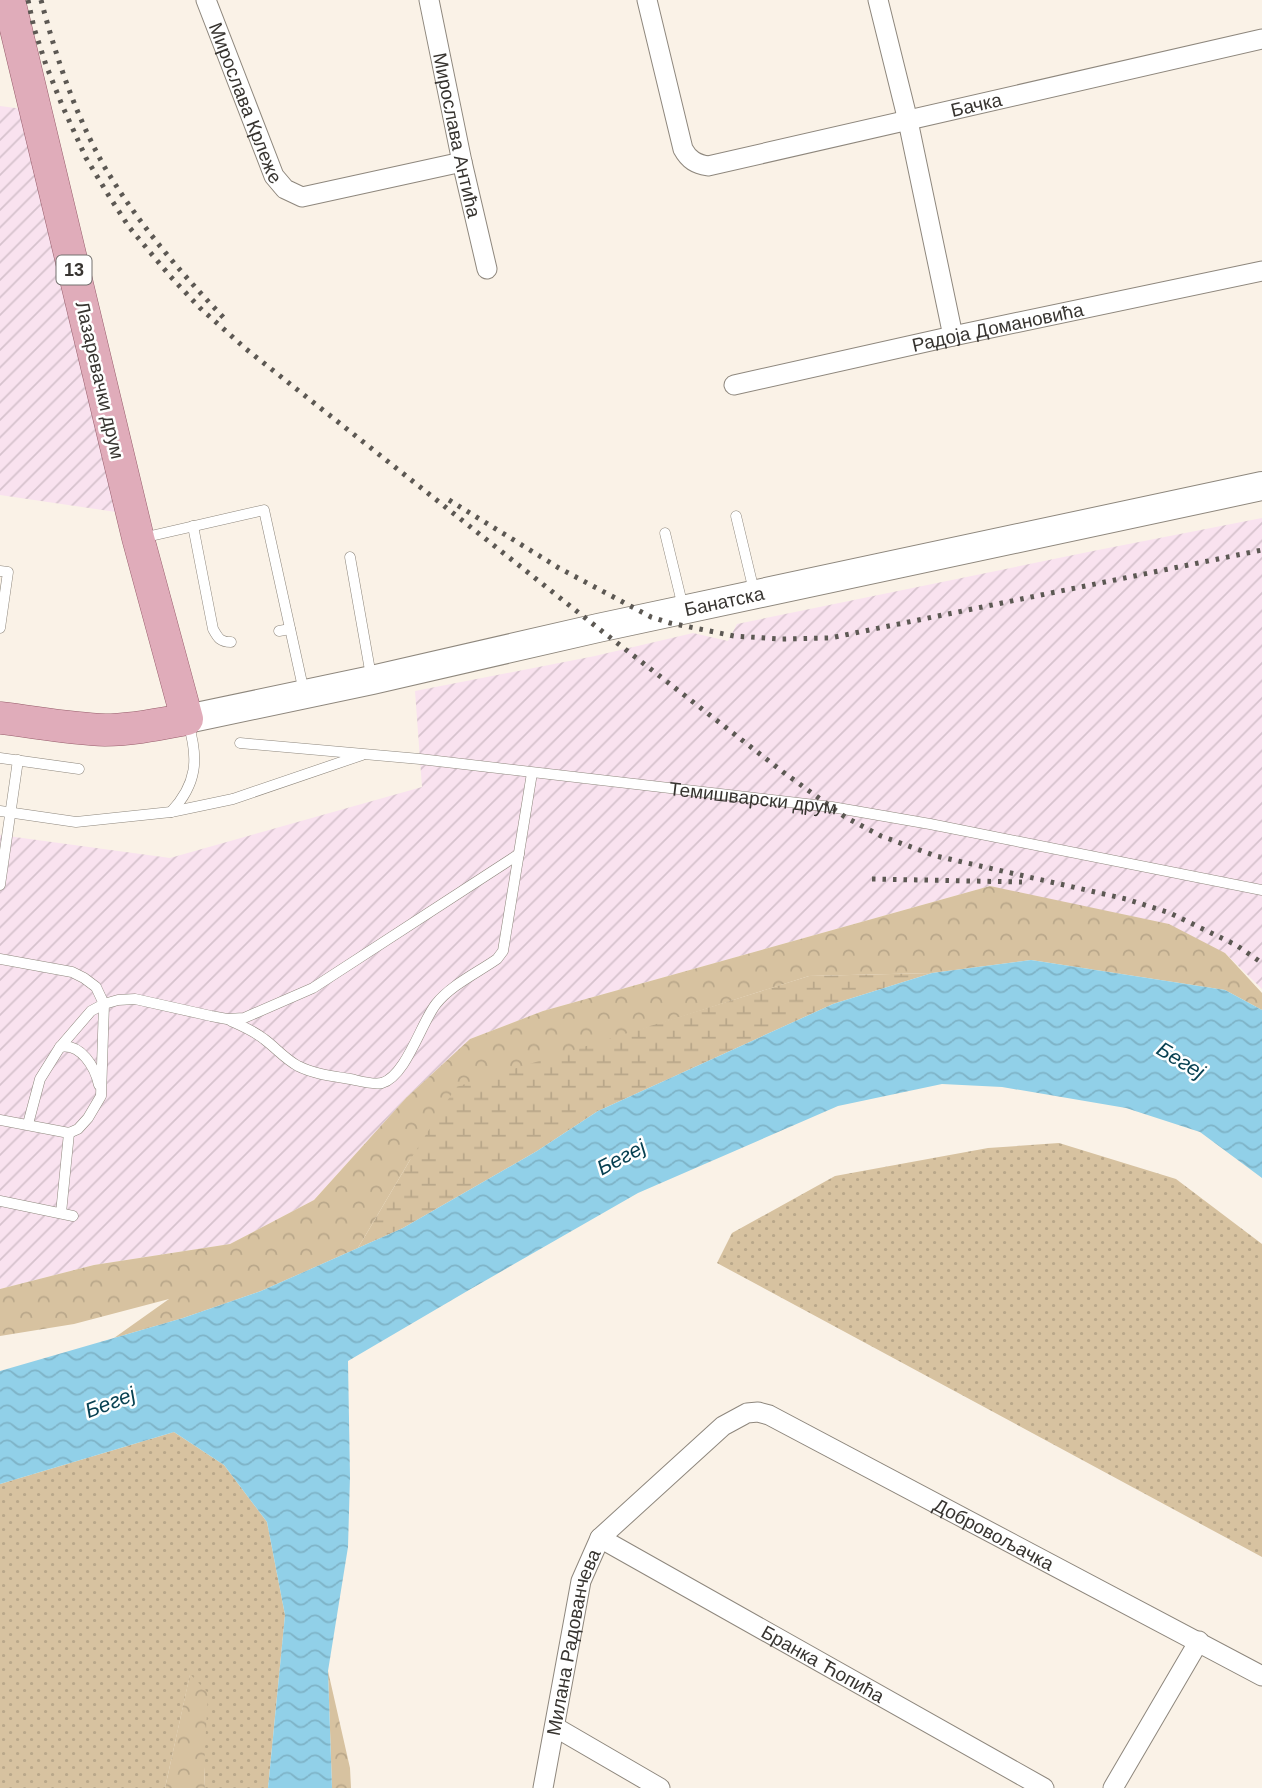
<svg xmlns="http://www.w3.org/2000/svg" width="1262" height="1788" font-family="Helvetica,sans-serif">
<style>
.industrial{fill:url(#industrial-furrows)}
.grass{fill:url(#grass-dots)}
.forest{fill:url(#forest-crowns)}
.wetland{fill:url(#wetland-marsh)}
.water{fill:url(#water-waves)}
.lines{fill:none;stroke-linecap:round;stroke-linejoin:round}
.lane-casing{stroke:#8e877d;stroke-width:11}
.street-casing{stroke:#8e877d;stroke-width:21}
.secondary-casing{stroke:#8e877d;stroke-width:30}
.primary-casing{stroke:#975e6c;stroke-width:33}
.lane{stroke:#fff;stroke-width:10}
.street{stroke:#fff;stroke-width:19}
.secondary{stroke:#fff;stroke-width:28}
.primary{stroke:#e0acba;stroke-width:32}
.rail{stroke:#5c5853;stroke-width:5;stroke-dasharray:3.5 7;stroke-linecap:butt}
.labels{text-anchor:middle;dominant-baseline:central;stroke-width:5;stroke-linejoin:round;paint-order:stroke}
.shield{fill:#fff;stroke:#73716e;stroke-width:2}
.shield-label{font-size:18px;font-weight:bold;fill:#373430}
.street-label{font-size:19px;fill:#373430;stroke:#fff}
.water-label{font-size:21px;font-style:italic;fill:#084152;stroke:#fff}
</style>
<defs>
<pattern id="industrial-furrows" width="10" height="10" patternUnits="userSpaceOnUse" patternTransform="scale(1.75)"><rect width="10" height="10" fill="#f9e2ef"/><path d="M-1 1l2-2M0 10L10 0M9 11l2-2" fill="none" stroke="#d6c2cd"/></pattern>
<pattern id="grass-dots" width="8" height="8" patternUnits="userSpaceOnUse" patternTransform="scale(1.75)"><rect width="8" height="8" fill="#d7c2a0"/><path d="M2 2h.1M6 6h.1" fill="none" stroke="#b9a78a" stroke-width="1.8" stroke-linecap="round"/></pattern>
<pattern id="forest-crowns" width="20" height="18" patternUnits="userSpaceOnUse" patternTransform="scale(1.75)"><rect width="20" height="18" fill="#d7c2a0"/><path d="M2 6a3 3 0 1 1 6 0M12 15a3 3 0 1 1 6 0" fill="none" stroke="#b9a78a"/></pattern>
<pattern id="wetland-marsh" width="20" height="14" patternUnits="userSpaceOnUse" patternTransform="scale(1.75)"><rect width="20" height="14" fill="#d7c2a0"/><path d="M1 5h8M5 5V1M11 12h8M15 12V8" fill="none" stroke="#b9a78a"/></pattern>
<pattern id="water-waves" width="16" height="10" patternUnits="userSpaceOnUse" patternTransform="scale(1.75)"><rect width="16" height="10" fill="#91d0e8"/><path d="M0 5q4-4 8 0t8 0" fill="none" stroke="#7eb3c7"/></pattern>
</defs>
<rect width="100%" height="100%" fill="#faf2e7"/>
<path class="industrial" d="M0,106L31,110L123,513L0,495Z
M1262,518V989L1225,953L990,886L543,1011L470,1039L406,1098L314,1200L230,1244L94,1265L0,1289V835L170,858L422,787L415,691L595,656L693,633L728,641L737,624L1093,551Z"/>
<path class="grass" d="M1059,1143L1176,1179L1262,1244V1557L717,1263L732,1233L835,1176L988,1148Z
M174,1432L224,1465L267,1522L285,1615L268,1788H205L204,1767L190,1675L165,1788H0V1484Z"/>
<path class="forest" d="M990,886L1169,924L1225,953L1262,993V1010L1225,990L1031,960L932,973L809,976L624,1035L410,1160L358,1248L261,1291L183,1318L114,1338L169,1299L74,1324L0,1336V1289L94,1265L230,1244L314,1200L406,1098L470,1039L543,1011Z
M328,1671L350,1768L351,1788H332Z
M190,1674L208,1693L204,1767L205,1788H165Z"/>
<path class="wetland" d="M932,973L833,1004L598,1111L537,1151L403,1228L358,1248L410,1160L456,1087L809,976Z"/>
<path class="water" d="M1031,960L1225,990L1262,1010V1178L1200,1132L1126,1108L1002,1087L942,1084L838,1106L638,1193L469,1290L348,1361L350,1477L348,1547L328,1671L332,1788H268L285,1615L267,1522L224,1465L174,1432L0,1484V1371L183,1318L261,1291L403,1228L537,1151L598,1111L833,1004L932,973Z"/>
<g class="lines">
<defs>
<g id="lane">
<path d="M736,516L754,591"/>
<path d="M193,526L213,629C218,638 220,642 231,642"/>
<path d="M665,533L683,607"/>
<path d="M142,538L264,510L304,692"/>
<path d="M350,557L371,676"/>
<path d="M0,571L8,572L0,628"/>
<path d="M279,631L290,629"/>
<path id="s1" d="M240,743L420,759L832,807L930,824L1262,890"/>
<path d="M0,758L79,769"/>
<path d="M0,811L76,822L171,812L233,799L362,755"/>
<path d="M171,812C197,784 199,759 188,723"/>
<path d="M0,885L18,760"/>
<path d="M0,959L72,972L84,978L96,987L104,1004L101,1096L88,1118L78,1129L69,1133L0,1120"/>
<path d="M231,1021C242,1026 254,1031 264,1039C276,1048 285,1059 298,1066C314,1074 332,1076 350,1079C360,1081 372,1085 382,1083C406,1076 421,1023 436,1004C451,985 477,973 497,959L503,951L532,773"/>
<path d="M60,1047C81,1043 95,1067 99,1085"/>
<path d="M28,1124L40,1079L60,1047L91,1011L104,1004L118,1000L135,999L211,1016L227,1019L244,1018L313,988L519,854"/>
<path d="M0,1201L73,1216"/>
<path d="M61,1213L69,1133"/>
</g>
<g id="street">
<path id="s2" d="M206,0L274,176L285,189L302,197L462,162"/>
<path id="s3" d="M429,0L462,162L487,269"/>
<path id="s4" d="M647,0L683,149C689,160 696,164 708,166L1262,39"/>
<path d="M878,0L908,121L953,336"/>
<path id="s5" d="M734,385L953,336L1262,271"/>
<path id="s6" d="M600,1538L1044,1788"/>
<path d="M555,1727L660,1788"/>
<path id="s7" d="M543,1788L581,1581L600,1538L723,1426L747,1413L758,1412L769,1415L1262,1676"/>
<path d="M1113,1788L1199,1641"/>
</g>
<g id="secondary">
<path id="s8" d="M187,719L372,680L598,628L1262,486"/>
</g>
<path id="primary" d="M0,718C35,722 70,729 105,730C132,730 160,724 187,719L138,538L9,0"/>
</defs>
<use href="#lane" class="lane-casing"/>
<use href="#street" class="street-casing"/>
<use href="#secondary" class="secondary-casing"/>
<use href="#primary" class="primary-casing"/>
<use href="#lane" class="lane"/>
<use href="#street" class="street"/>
<use href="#secondary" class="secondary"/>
<use href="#primary" class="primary"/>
<path class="rail" d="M28,0L34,28L46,65L62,105L86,158L109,196L129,227L170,276L200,308L246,349L598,628L783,772L845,817L881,836L936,856L1126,899L1170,913L1236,945L1262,963
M41,0C56,57 75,114 104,166C137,222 179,271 224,318
M449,500L559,568L651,617L670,623L734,636L780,639L830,638L1262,550
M872,879L1022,882"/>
</g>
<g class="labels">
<rect class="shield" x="56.5" y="255.5" width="35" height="29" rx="5"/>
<g class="shield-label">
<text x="74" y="270">13</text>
</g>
<g class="street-label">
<text stroke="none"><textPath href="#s2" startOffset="110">Мирослава Крлеже</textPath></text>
<text stroke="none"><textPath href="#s4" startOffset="460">Бачка</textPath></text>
<text stroke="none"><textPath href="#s3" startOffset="138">Мирослава Антића</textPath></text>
<text stroke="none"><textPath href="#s5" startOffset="270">Радоја Домановића</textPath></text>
<text transform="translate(100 380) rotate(77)">Лазаревачки друм</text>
<text stroke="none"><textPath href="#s8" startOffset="550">Банатска</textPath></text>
<text stroke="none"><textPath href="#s1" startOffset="516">Темишварски друм</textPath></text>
<text stroke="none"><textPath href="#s7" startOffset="728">Добровољачка</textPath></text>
<text stroke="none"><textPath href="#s7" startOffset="149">Милана Радованчева</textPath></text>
<text stroke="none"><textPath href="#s6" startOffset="256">Бранка Ћопића</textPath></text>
</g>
<g class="water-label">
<text transform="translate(1181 1060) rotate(31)">Бегеј</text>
<text transform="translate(621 1157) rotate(-28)">Бегеј</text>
<text transform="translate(110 1402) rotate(-21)">Бегеј</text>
</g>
</g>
</svg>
